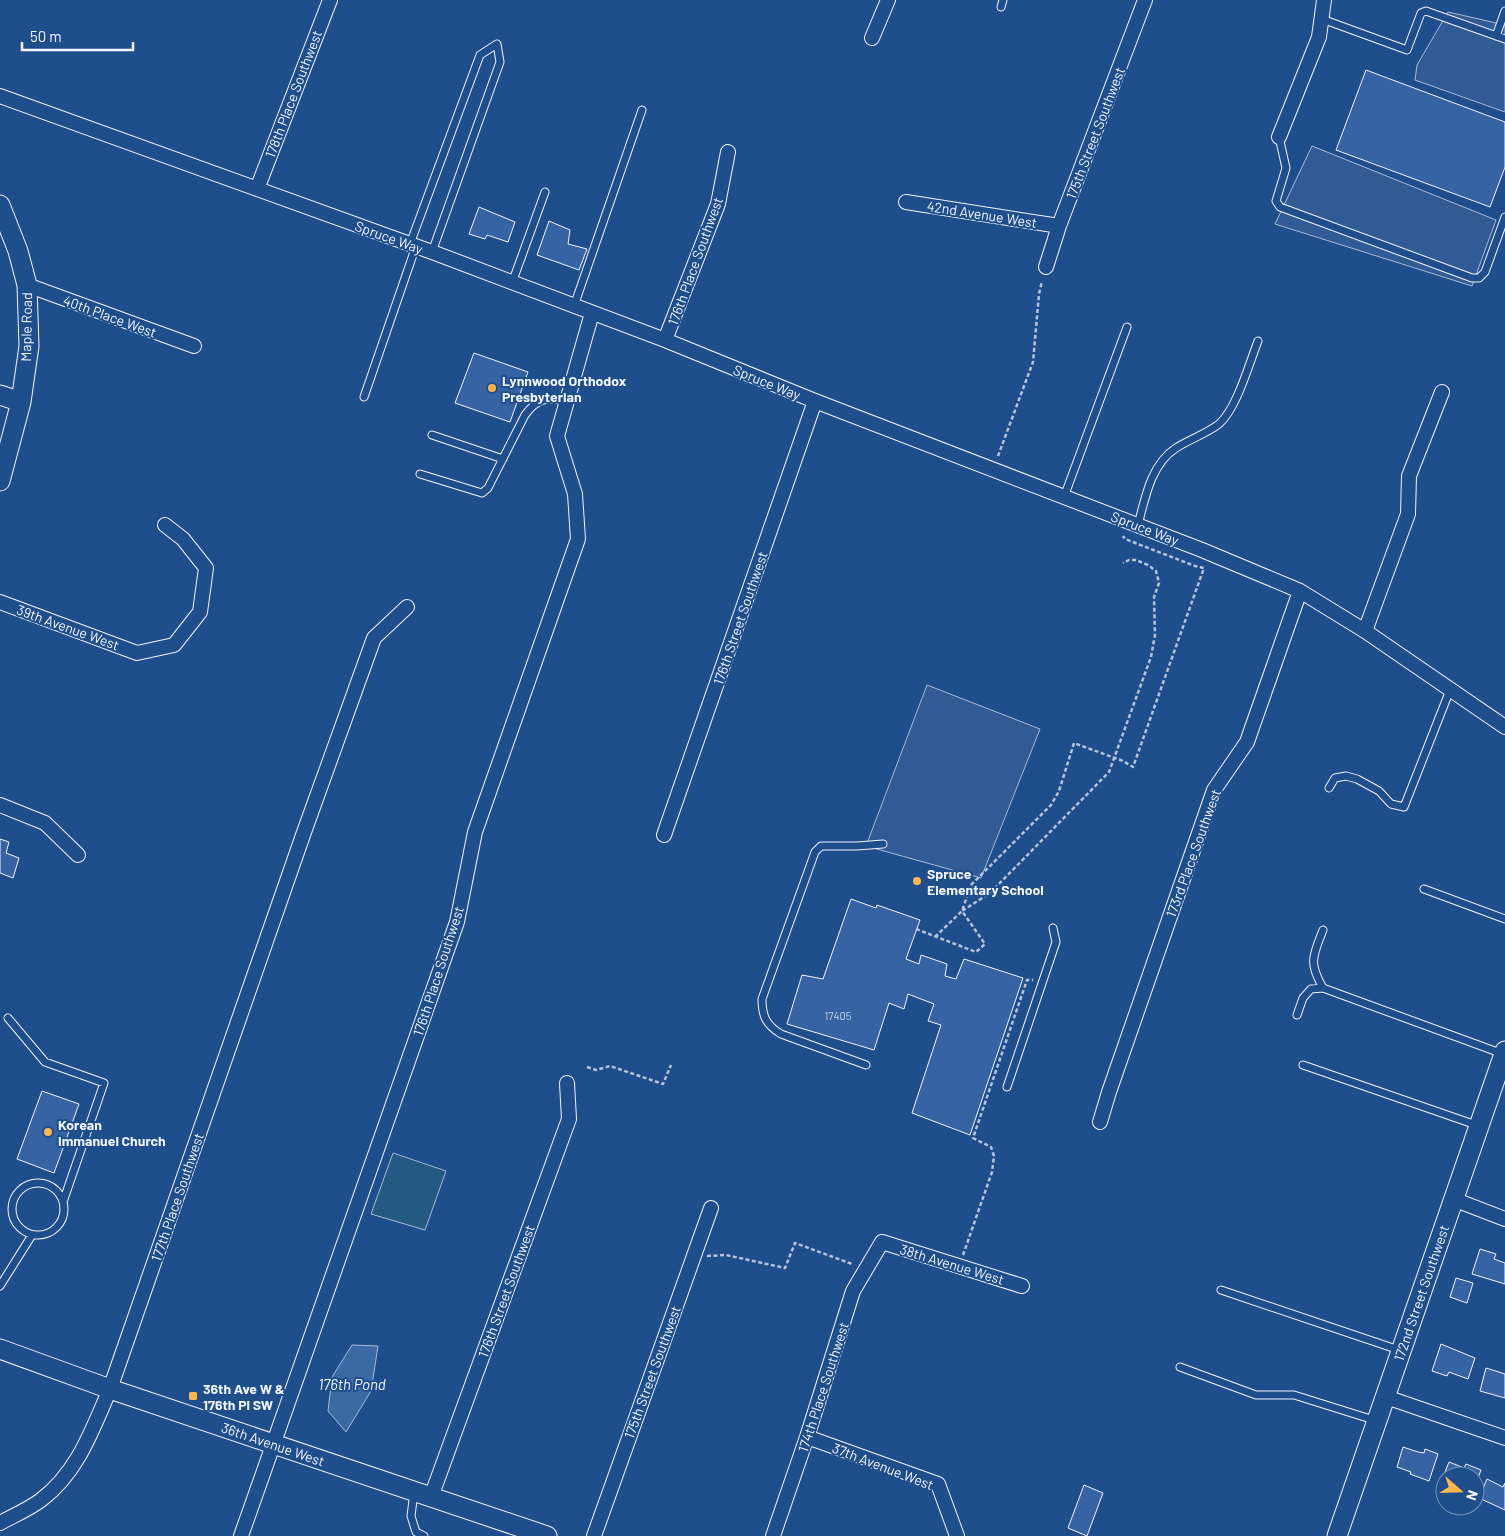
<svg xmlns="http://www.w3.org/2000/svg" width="1505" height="1536" font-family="Barlow,sans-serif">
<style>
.green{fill:#245a82;stroke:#a8bbd7}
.parking{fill:#305b95;stroke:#a8bbd7}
.water{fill:#3b69a3;stroke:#a8bbd7}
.building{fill:#3563a3;stroke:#f2f6ff}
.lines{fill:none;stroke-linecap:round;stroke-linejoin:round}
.lane-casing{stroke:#f2f6ff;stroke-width:9}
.street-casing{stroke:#f2f6ff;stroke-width:16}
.secondary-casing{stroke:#f2f6ff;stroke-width:21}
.path{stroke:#b3c4dc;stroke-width:2.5;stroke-dasharray:4 2.5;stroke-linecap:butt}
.lane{stroke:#1f4e8c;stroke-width:7}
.street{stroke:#1f4e8c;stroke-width:14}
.secondary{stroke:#1f4e8c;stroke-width:19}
.poi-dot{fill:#ffb74d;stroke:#1f4e8c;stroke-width:2}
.labels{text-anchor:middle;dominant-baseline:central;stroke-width:4;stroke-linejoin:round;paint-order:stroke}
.number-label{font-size:11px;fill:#c3d1e8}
.street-label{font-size:14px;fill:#f2f6ff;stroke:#1f4e8c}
.poi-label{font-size:14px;font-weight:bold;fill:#f2f6ff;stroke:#1f4e8c;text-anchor:start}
.water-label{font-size:15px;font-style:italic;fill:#f2f6ff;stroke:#1f4e8c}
</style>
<rect width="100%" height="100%" fill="#1f4e8c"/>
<path class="green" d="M393,1153L446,1171L425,1230L371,1214Z"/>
<path class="parking" d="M1448,12L1505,25V112L1415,80L1417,65Z
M1312,146L1496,220L1472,286L1275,224Z
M927,685L1040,729L981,878L866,846Z"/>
<path class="water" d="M352,1345L378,1346L371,1391L346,1432L328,1411L332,1377Z"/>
<path class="building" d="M1366,70L1505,122V167L1490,207L1336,150Z
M479,207L515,222L508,242L487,235L485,239L469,234Z
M549,221L570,230L568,244L587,249L579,270L537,255Z
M474,353L528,372L510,422L455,403Z
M0,839L9,842L6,853L19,858L13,878L0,873Z
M851,899L876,908L877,905L920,920L906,959L919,964L921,955L947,964L945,976L956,979L964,959L1023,978L970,1135L912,1113L941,1025L928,1021L934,1004L908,994L904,1009L889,1003L874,1050L787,1024L802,975L823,979Z
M42,1091L79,1104L54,1173L17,1159Z
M1480,1249L1496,1254L1494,1259L1505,1263V1284L1472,1274Z
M1456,1278L1473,1283L1467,1303L1450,1297Z
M1441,1344L1475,1358L1468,1379L1449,1372L1447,1376L1432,1371Z
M1486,1368L1505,1374V1398L1480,1391Z
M1403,1447L1418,1452L1424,1453L1425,1449L1438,1454L1429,1481L1410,1474L1411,1472L1397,1467Z
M1449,1462L1464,1468L1466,1464L1481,1470L1475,1486V1476H1445V1483L1441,1482Z
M1487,1479L1503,1487L1505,1483V1510L1479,1498Z
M1084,1485L1103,1493L1087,1536L1068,1528Z"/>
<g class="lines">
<defs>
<path id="lane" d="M1001,7L1003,0
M1322,19L1407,50L1421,13L1426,11L1505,39
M1496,36L1505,11
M1279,137L1286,168L1276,201L1280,207L1472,278H1479L1485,272L1505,217
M410,244L480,55L497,44L500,62L432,252
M512,283L545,192
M574,306L642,110
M364,397L416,246
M432,435L503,459
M420,474L482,493L488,488L525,415C538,397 546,398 567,400
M1064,497L1127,327
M1138,525C1145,498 1151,464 1176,448C1190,439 1206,434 1219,424C1237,408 1249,364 1258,341
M1329,788L1335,778L1346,776L1357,779L1379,791L1391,804L1404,807L1450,690
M1424,889L1505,919
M1323,930C1313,956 1308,962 1323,988L1503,1054
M1297,1015L1303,998L1311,989L1323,988
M8,1018L45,1062L104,1083L63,1202
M866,1065L781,1034C766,1025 762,1016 762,999L815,852L821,846H857L883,844
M1303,1065L1479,1126
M1007,1087L1056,942L1053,928
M12 1209a26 26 0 1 1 52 0a26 26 0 1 1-52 0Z
M0,1286L32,1235
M1221,1290L1399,1350
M1180,1367L1256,1395H1294L1377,1421
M414,1492L411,1516L416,1532L424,1536"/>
<path id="street" d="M872,38L888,0
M0,96L432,252L665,340L815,401L1202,550L1300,591L1365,631L1505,727
M1279,137L1319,37L1324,0
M257,189L330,0
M906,202L1059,226
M1046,267L1059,226L1145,0
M27,285L194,346
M665,340L718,204L728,152
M0,602L137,653L174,645L200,612L206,568L183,539L165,525
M1365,631L1408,514L1409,476L1442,392
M0,805L45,823L78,855
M664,835L815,401
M1100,1122L1109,1092L1214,790L1247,742L1300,591
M1453,1199L1505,1219
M1386,1397L1505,1438
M807,1437L938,1484L957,1536
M431,1497L569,1119L567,1083
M0,1523C13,1516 29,1509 41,1500C78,1472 92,1430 110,1389L303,835L374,638L407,607
M241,1536L457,922L475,832L578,539L575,494L557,436L592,313
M594,1536L711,1208
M773,1536L807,1437L853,1291L882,1242L1022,1286"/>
<path id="secondary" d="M0,205L18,251L27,285L29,346L21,402L0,481
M0,395L21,402
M0,1349L110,1389L547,1536
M1337,1536L1505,1051"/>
</defs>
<use href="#lane" class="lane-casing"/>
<use href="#street" class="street-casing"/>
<use href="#secondary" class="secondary-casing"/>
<path class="path" d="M998,456L1033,362L1039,294L1042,281
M916,929L976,952L985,944L962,911L990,893L1109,772L1151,657L1155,635L1154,597L1159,583L1156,571L1148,565L1136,560H1129L1123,563
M935,937L962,911L971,885L1051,805L1059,791L1074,743L1123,761L1133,767L1204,568L1195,566L1125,539L1123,536
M587,1067L596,1070L610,1066L663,1084L671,1065
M963,1255L992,1172L994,1156L991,1147L973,1138L1027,980H1033
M707,1256L726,1255L785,1268L795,1243L852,1264"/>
<use href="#lane" class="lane"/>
<use href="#street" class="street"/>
<use href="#secondary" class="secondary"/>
</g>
<g class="poi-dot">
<circle cx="492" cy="388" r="5"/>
<circle cx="917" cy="881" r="5"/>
<circle cx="48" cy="1132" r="5"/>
<rect x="188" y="1391" width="10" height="10" rx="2.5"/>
</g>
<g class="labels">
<g class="number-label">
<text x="838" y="1015">17405</text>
</g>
<g class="street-label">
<text transform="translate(293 94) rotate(-69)">178th Place Southwest</text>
<text transform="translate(1095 133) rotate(-69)">175th Street Southwest</text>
<text transform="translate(982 214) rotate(9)">42nd Avenue West</text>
<text transform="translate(389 237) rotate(20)">Spruce Way</text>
<text transform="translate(695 261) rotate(-70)">176th Place Southwest</text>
<text transform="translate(110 316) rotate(20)">40th Place West</text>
<text transform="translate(26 327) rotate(-89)">Maple Road</text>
<text transform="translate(767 382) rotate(22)">Spruce Way</text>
<text transform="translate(1145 528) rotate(21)">Spruce Way</text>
<text transform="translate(740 618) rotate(-71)">176th Street Southwest</text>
<text transform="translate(68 627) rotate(20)">39th Avenue West</text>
<text transform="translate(1193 853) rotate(-70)">173rd Place Southwest</text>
<text transform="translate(438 971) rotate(-72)">176th Place Southwest</text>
<text transform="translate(177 1197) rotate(-71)">177th Place Southwest</text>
<text transform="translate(952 1264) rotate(17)">38th Avenue West</text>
<text transform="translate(506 1291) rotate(-70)">176th Street Southwest</text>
<text transform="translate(1421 1293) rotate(-71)">172nd Street Southwest</text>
<text transform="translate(652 1372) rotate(-70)">175th Street Southwest</text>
<text transform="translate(823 1387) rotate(-72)">174th Place Southwest</text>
<text transform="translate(273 1444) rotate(19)">36th Avenue West</text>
<text transform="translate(883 1466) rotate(21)">37th Avenue West</text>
</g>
<g class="poi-label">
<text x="502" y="380">Lynnwood Orthodox<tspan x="502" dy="16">Presbyterian</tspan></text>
<text x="927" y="873">Spruce<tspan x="927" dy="16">Elementary School</tspan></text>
<text x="58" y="1124">Korean<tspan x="58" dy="16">Immanuel Church</tspan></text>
<text x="203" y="1388">36th Ave W &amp;<tspan x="203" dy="16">176th Pl SW</tspan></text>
</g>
<g class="water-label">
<text x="352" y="1384">176th Pond</text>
</g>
</g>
<g transform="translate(1460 1491) rotate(110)"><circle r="24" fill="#1f4e8c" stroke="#7391ba"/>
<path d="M0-4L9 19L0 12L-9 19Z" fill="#ffb74d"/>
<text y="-8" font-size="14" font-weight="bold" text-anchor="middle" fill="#f2f6ff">N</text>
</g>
<path d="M22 42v8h111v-8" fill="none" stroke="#f2f6ff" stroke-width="2.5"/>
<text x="30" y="42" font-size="15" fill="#f2f6ff" stroke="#1f4e8c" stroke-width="4" paint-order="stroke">50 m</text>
</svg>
